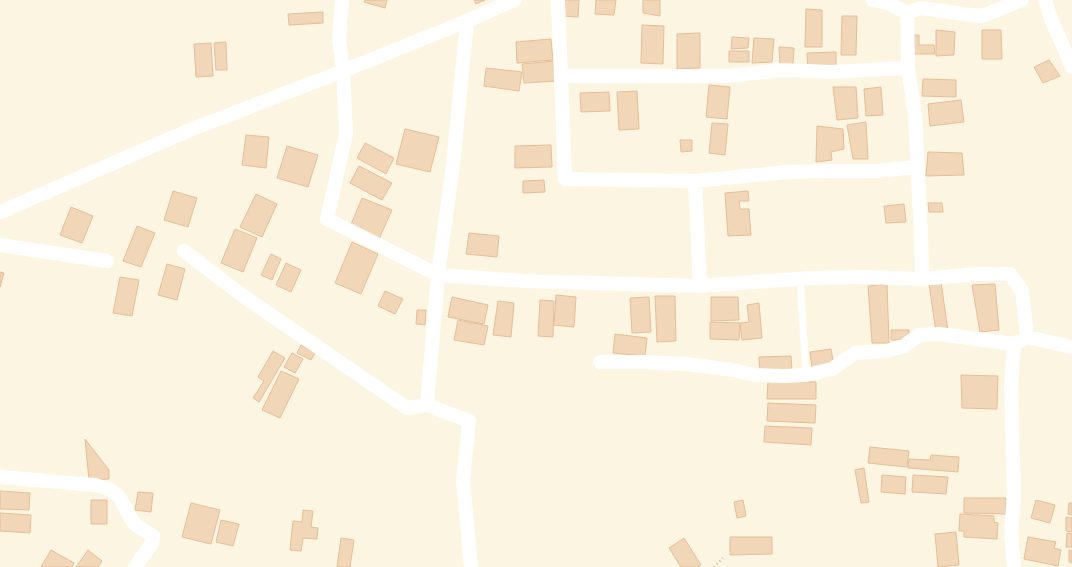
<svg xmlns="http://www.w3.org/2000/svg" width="1072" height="567" font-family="Karla,sans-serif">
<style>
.building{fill:#f2d6b8;stroke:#e5be99}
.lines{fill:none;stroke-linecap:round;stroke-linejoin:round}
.path{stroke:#d7b99c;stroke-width:2.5;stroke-dasharray:1 3;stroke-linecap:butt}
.lane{stroke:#fff;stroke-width:7}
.street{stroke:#fff;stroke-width:14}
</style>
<rect width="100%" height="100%" fill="#fcf5e1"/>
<path class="building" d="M365,0H387L385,8L364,2Z
M474,0H485L476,4Z
M562,0H579L578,17L563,16Z
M596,0H616L614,15L595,14Z
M643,0H660V16L643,13Z
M806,9L822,10V47H805Z
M323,12V23L289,25L288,14Z
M842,16H857L856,55H841Z
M642,25L664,26L663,64L641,63Z
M936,30L955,32L954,55L936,56Z
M982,30H1001L1002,59H982Z
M700,33V68L677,69V34Z
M912,35H919V45H934L935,54H912Z
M732,37L749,38L748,48L731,49Z
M754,38L774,39L772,62L752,63Z
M551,39L553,60L517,63L516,42Z
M226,42L227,70H216L214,43Z
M211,43L213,76L196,77L194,44Z
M779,47L794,48L793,65H780Z
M729,51H749V62H729Z
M836,52V69L808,70L807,53Z
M1049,60L1060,76L1043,83L1034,67Z
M555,61L557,81L524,83L522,64Z
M486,68L522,72L519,91L484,86Z
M923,79L956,80V97L922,96Z
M709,85L730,87L727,119L706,117Z
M833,87H856L858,118L837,120Z
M881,87L883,115L866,116L864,89Z
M637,91L639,129L619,130L617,92Z
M609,92L610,111L581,112L580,93Z
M961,100L964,122L930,126L928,104Z
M866,122L868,159H853L847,125Z
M712,123L728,124L725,155L709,153Z
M817,126L843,129L844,149L831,152L832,160L816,162Z
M405,129L439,137L430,172L396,164Z
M246,135L269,137L266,168L242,165Z
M680,140H692V151L681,152Z
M365,143L394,158L386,174L357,158Z
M551,145L552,167L515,168V146Z
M287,146L318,155L308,187L277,178Z
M928,152L962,153L964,175L926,176Z
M359,166L392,183L382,200L350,183Z
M544,180L545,192L523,193V181Z
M173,191L197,198L188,227L164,220Z
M748,191L749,201H739L740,209H749L751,235L728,236L725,193Z
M256,194L277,204L262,237L240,227Z
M362,198L392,210L379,239L350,227Z
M928,203H942L943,212H929Z
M904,204L906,222L886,223L884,206Z
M71,207L93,216L82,243L60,235Z
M137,226L155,233L141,267L123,261Z
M235,229L257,238L243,272L221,263Z
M469,233L499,236L497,257L466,254Z
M352,242L378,254L361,294L335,283Z
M271,254L281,259L272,280L261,275Z
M286,263L301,270L291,292L276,285Z
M167,264L185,269L177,300L158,295Z
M0,272L4,273L0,287Z
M120,277L139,280L132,316L113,313Z
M941,282L948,331L936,332L929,284Z
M887,284L889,343H872L868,286Z
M995,284L999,330L980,332L972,285Z
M385,291L403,299L395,314L378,306Z
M556,295L576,297L574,327L554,325Z
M655,296H675L676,341L657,342Z
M452,297L488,305L484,324L448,317Z
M649,297L651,332L632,333L630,298Z
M711,297H738L739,320L711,321Z
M540,300L554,301L553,337L538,336Z
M498,301L514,303L511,337L493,335Z
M759,303L762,338L742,340L740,323L749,322L747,305Z
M417,310H426L425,325L416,324Z
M458,320L488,326L484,345L454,340Z
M710,322L740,323L739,340L710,339Z
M891,330H909V340H891Z
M615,334L647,338L645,356L613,353Z
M301,345L315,353L311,360L297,353Z
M831,349L834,366L812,369L810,352Z
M273,351L285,358L259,402L253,398L264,381L258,377Z
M292,353L303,359L295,373L284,367Z
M791,356L792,371L760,372L759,357Z
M281,371L299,379L280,418L262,410Z
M961,375L998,376L997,409L962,408Z
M768,381L816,382V399H767Z
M768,403L816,405L815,423L767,421Z
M765,426L812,428L811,445L764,442Z
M85,439L109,470V479L89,480Z
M870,447L909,451L907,467L868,463Z
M931,455L959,457L958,472L908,468L909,459L930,460Z
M864,468L869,502L861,503L855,470Z
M882,475L906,477L905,494L881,492Z
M913,475L948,477L946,494L912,492Z
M0,491L30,493L29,510L0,509Z
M138,492L153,493L151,512L135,510Z
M964,498H1006V514L964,513Z
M91,500H107V524H91Z
M743,500L746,516L737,518L734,502Z
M1036,500L1055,505L1050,523L1031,518Z
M191,503L220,510L211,544L182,537Z
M1069,503H1072V515L1068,514Z
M303,510L313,511L311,527L318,528L317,539L303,538L301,551L290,550L293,521L302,522Z
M0,513L31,515L30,533L0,531Z
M960,514L994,516V522L998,523L997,539L964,537V531H959Z
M1066,517L1072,518V532L1066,531Z
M221,520L239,524L233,546L216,542Z
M956,532L959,565L938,567L935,534Z
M1067,533L1072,534V547H1066Z
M730,537H772V554L730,555Z
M1028,537L1056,542L1054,548L1061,550L1058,566L1024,559Z
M341,538L354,540L350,567H337Z
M684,538L701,565L697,567H681L669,548Z
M51,550L74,563L72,567H41Z
M88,550L102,561L98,567H76Z
M1069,550L1072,551V563L1069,562Z"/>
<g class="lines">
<path class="path" d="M714,567L723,558"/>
<path class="lane" d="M800,279L806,375"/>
<path class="street" d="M514,0L467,21L343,71L346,134L327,219L438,275L526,281L700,286L810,278L864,277L922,279L976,274H1010L1022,291L1027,337
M558,0L565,179L695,181L787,172L824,171H875L917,167
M873,0L888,3L907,13L921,8L978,16L985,15L1022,0
M1045,0L1051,19L1072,67
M907,13L908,68L915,115L921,235L922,279
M561,76H729L781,70L830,72L908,68
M695,181L700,286
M0,212L190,130L343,71L339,39L342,0
M0,245L107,261
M184,251L246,298L407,408L427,405L469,421L463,481L471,567
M600,362H644L686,364L733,370L755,375L783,376L806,375L832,369L855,353L887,351L904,346L919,335L939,334L1014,344L1027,337L1072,347
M427,405L438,275L453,165L467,21
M0,477L95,485C126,492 118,502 135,524C138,528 148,532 153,536L152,543L135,567
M1014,567L1011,531L1014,495L1011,387L1014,344"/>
</g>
</svg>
